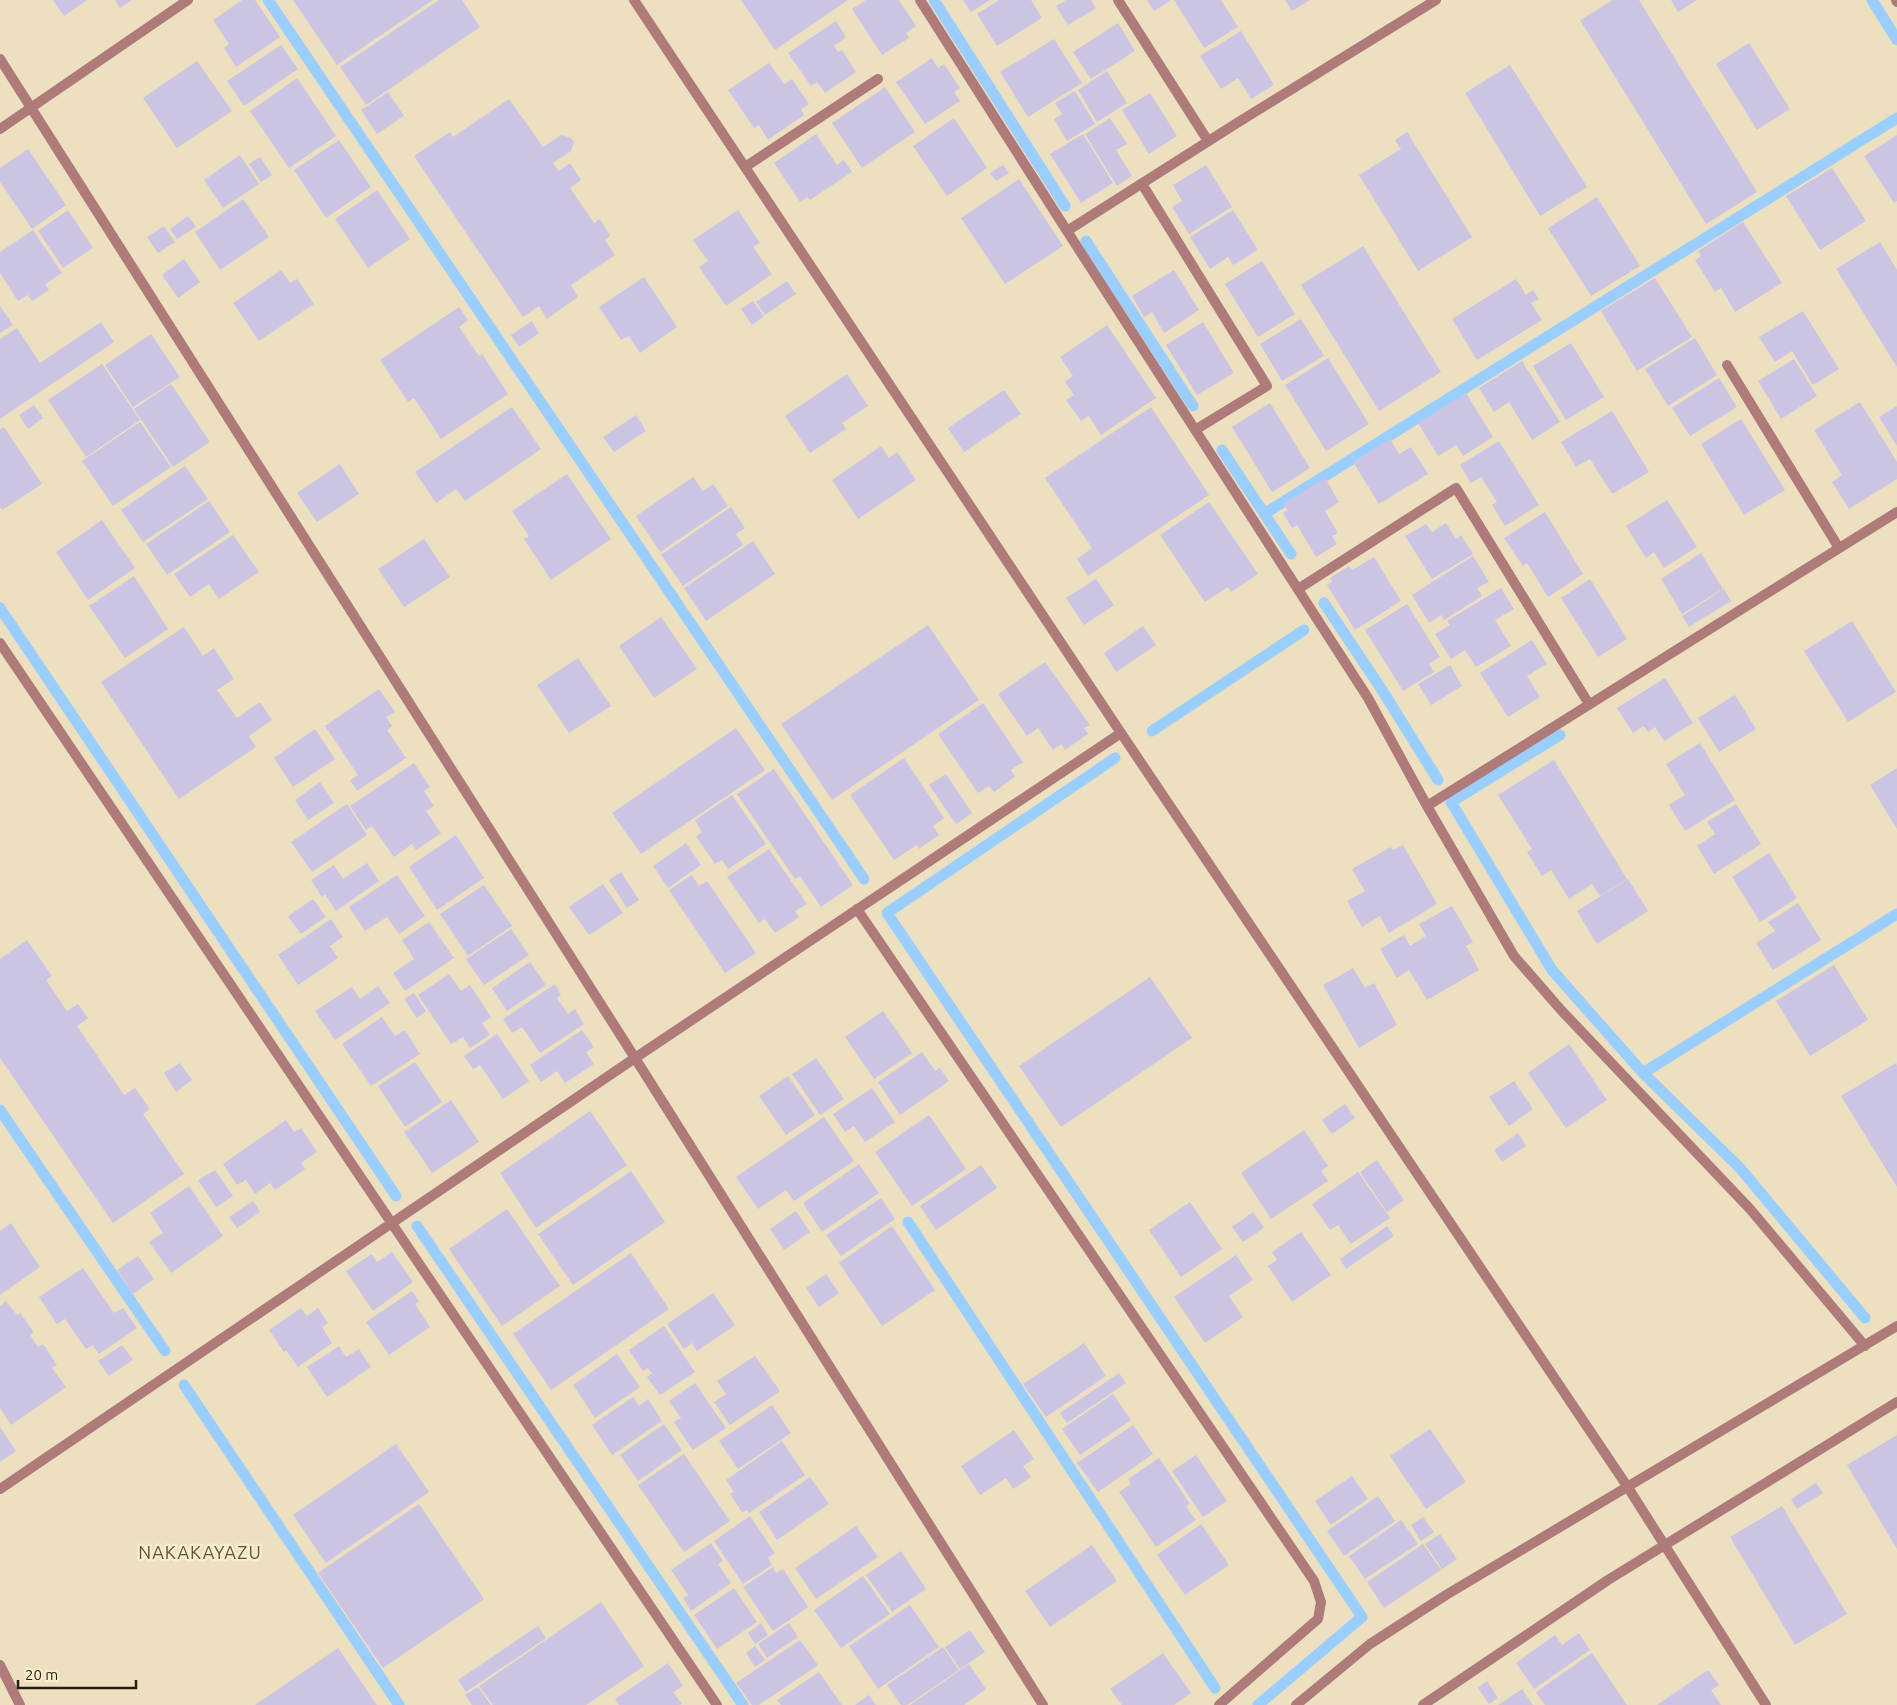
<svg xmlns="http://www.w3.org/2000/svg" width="1897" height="1705" font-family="Ubuntu,sans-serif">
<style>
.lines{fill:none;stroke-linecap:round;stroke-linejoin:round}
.stream{stroke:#9acefe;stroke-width:11}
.building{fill:#ccc4e3}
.service{stroke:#ae7a7a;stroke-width:10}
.minor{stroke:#ae7a7a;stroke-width:10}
.labels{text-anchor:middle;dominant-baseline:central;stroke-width:5;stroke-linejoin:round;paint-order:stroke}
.quarter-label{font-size:18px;letter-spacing:1px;fill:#5e5438;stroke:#faedce}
</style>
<rect width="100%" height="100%" fill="#ece0c1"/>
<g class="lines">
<path class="stream" d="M268,0L864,879
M934,0L1065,206
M1872,0L1897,40
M1086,241L1193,406
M1222,450L1291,554
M1264,514L1897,118
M1324,603L1382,690L1438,780
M0,608L396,1196
M1152,731L1304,630
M1560,735L1451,802L1552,970L1643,1073L1740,1168L1865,1318
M1115,758L887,913L1362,1617L1258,1705
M1643,1073L1897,914
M0,1110L165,1351
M908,1222L1215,1688
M417,1226L743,1705
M184,1385L399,1705"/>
</g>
<path class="building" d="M53,0H87L64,16Z
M115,0H132L120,8Z
M242,0H255L280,37L236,67L224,48L229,44L213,20Z
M293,0H433L337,65Z
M439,0H462L480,27L366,105L340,67Z
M741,0H848L775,50Z
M866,0H899L916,26L906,33L909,38L882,55L852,9Z
M963,0H990L971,12Z
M999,0H1031L1042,18L997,46L977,14Z
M1066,0H1091L1096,8L1068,25L1056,6Z
M1147,0H1171L1154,11Z
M1174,0H1221L1238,27L1204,48Z
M1285,0H1310L1292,11Z
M1613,0H1639L1757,192L1706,224L1580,20Z
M1671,0H1697L1678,12Z
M836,21L846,37L834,46L838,52L842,50L856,72L825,93L817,82L811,86L788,53Z
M1118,23L1135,51L1091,79L1073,52Z
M1241,31L1274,85L1251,99L1238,78L1221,89L1200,56Z
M1054,39L1082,83L1028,117L1000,72Z
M1749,43L1790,109L1757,130L1716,64Z
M281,45L298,69L244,106L227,81Z
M932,58L938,68L944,64L960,88L954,92L960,101L925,124L896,82Z
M197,61L232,111L177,148L143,98Z
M769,63L784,84L792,79L809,104L801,109L804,115L768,140L759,125L754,128L728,90Z
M1510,65L1587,187L1540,216L1465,93Z
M1107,71L1127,103L1097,122L1078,90Z
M297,78L336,136L289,168L250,111Z
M885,87L915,132L862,168L832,123Z
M1075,91L1095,124L1067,141L1054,119L1062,114L1055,103Z
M388,92L404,116L377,134L361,110Z
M1150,93L1177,136L1149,154L1122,110Z
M509,99L543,147L561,135L571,138L574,142L571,151L553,163L559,171L570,163L581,180L570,188L594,223L600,219L610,236L605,240L615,255L571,285L578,297L547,319L539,306L523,317L414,156L450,132L453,137Z
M954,118L987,168L947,196L913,146Z
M1110,118L1127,144L1116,150L1132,176L1117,186L1085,134Z
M1407,132L1472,237L1418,271L1359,175L1401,149L1395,140Z
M816,134L837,165L844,160L852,172L810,200L807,197L800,202L774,163Z
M1083,134L1113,183L1081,203L1050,154Z
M1897,135V201L1894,203L1864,156Z
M339,140L371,187L326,218L294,170Z
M28,149L66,205L32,229L0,182V168Z
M240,155L259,184L223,208L204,180Z
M260,157L272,175L261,182L249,164Z
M1003,165L1009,173L996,181L990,173Z
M1206,165L1232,207L1189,234L1172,207L1182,201L1173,185Z
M1832,168L1866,221L1820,250L1786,196Z
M1019,179L1063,246L1005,284L961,218Z
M377,190L410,239L368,268L335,219Z
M1597,197L1640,266L1591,296L1548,228Z
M243,199L269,237L220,270L195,232Z
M68,210L93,248L63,268L38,231Z
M738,210L760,243L753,247L772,274L726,306L699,267L708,261L693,240Z
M1233,210L1258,250L1233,265L1228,257L1210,269L1190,237Z
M188,216L196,227L177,239L170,229Z
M1743,222L1782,283L1735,312L1721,288L1715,292L1695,260L1701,256L1698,251Z
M164,226L175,242L158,253L147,237Z
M33,230L62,273L45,284L49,290L32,301L28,295L18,301L0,273V252Z
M1880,242L1897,270V367L1836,269Z
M1363,246L1441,372L1379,411L1301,285Z
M184,259L200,282L178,298L162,275Z
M1262,261L1295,314L1258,337L1225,284Z
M281,270L290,283L297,279L314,304L259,341L233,303Z
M1174,270L1199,310L1164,333L1152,312L1144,317L1132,296Z
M644,277L677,327L640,353L629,336L621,340L599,307Z
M1655,278L1692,337L1637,371L1601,311Z
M1516,279L1526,295L1533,290L1539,299L1531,303L1542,320L1477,360L1452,319Z
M787,281L796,294L765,315L756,302Z
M753,301L764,316L752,325L741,309Z
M0,306L13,325L0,333Z
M459,307L468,320L459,327L479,356L482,354L508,394L441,439L414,398L408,402L380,360Z
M1803,311L1839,369L1813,385L1792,351L1775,362L1759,337Z
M1301,319L1324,356L1282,381L1260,344Z
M532,321L539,333L519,347L511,335Z
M101,322L114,342L0,419V339L17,328L40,363Z
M1203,322L1234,373L1197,395L1166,345Z
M1107,325L1156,398L1101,435L1089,416L1081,421L1066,400L1074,395L1065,382L1073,376L1060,357Z
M151,334L180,377L133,407L105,365Z
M1695,338L1717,375L1668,406L1645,369Z
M1571,343L1604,397L1566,420L1533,366Z
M1328,358L1369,424L1326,451L1285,385Z
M1794,359L1817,396L1781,419L1758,381Z
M1522,361L1560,422L1532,440L1509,402L1494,412L1479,388Z
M102,364L140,420L86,457L48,400Z
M847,374L868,406L842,423L846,429L810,453L785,416Z
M1719,378L1737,407L1690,436L1672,408Z
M171,384L210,442L173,467L134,409Z
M1004,390L1021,414L964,452L948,428Z
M1466,393L1493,437L1463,456L1456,445L1438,456L1418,423Z
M1860,402L1897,462V479L1849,509L1832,482L1842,475L1814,430Z
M1270,403L1310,468L1272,492L1232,427Z
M34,405L43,418L28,429L19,415Z
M1897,406V446L1879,417Z
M512,407L541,449L465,501L456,489L436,503L415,472Z
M1151,407L1209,495L1088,576L1077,559L1092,548L1045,478Z
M1612,411L1649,472L1612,494L1590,459L1576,467L1561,442Z
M636,415L646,431L614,452L603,437Z
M1741,419L1785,490L1744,515L1701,444Z
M140,422L171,467L113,506L82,461Z
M4,427L42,484L2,510L0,507V430Z
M1390,439L1399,454L1411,447L1428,474L1379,504L1353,462Z
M1499,441L1539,505L1505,526L1492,505L1497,502L1481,477L1471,483L1460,465Z
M881,446L889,458L897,452L916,480L858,519L832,480Z
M340,464L359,494L317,522L297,493Z
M185,466L208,499L143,542L121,510Z
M567,474L611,539L551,580L524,539L529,536L512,511Z
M693,477L703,491L713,484L728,506L660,552L636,516Z
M1325,478L1339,502L1325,511L1338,533L1332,536L1337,544L1316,557L1297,525L1292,528L1283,513L1288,510L1283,504Z
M1667,500L1697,547L1664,568L1654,552L1646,558L1626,526Z
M209,501L230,532L167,575L146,544Z
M1209,502L1258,574L1231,592L1228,587L1205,602L1160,535Z
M731,507L745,528L736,534L743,545L683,586L661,555Z
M1545,512L1583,574L1548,597L1527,563L1523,566L1504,538Z
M102,520L135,568L88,600L56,552Z
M1446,523L1456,539L1461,535L1473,554L1432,579L1405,536L1426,524L1432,532Z
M233,535L259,572L219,599L209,584L190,597L174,574Z
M424,539L450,577L404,607L378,569Z
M753,541L775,574L706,621L684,588Z
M1701,553L1723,589L1682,614L1661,579Z
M1473,556L1489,582L1477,588L1482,596L1444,620L1441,615L1429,623L1412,595Z
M1374,557L1401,601L1355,630L1327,585L1332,582L1330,578L1349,566L1352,570Z
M134,576L168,629L125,658L89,606Z
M1096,579L1114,605L1084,625L1066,598Z
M1590,579L1627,639L1598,657L1561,598Z
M1501,588L1514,609L1495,620L1511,646L1476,667L1465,650L1451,659L1435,634L1450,625L1447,621Z
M1724,589L1731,601L1689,627L1682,616Z
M1407,604L1440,657L1429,664L1434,672L1403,691L1365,630Z
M661,617L697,669L654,698L619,646Z
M1852,621L1896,692L1848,722L1804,651Z
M928,625L979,700L832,800L781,724Z
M1143,626L1156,645L1116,672L1104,653Z
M184,627L203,656L214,648L234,679L217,690L237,718L260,702L272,720L249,736L256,747L179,799L101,682Z
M1532,640L1547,664L1527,676L1540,697L1508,717L1480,673Z
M578,658L611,706L569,733L537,685Z
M1045,662L1090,725L1084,728L1088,734L1065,750L1061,744L1053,750L1038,728L1027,736L998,694Z
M1450,665L1462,686L1431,705L1418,684Z
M1665,678L1693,723L1664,741L1655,727L1648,732L1644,726L1633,733L1617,708Z
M379,689L395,712L386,717L392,726L387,730L406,758L357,791L350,780L358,775L325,726Z
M1735,695L1756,729L1719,752L1698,718Z
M983,703L1023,762L1011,770L1015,777L994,792L989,786L978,793L938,734Z
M736,728L765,770L641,854L612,813Z
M315,729L335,759L293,787L274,758Z
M1700,743L1735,800L1685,831L1669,805L1685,795L1666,764Z
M904,758L944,818L933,826L939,835L919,849L917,845L894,860L850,795Z
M1554,760L1627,879L1600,896L1592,884L1569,899L1551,870L1542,876L1527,852L1532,849L1498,795Z
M414,763L430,787L424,791L434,806L426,811L441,833L416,850L412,844L394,857L372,826L366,830L350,806Z
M1897,768V829L1870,785Z
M774,769L853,885L821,907L800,876L795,879L737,794Z
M946,774L972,813L956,824L929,785Z
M320,782L334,803L308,820L295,800Z
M732,795L766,844L728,869L722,860L715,864L696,836L702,832L695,820Z
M347,804L367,835L312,872L291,842Z
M1736,804L1761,844L1714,874L1697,846L1715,834L1707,822Z
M456,835L484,878L437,910L409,867Z
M686,843L701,865L668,888L653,866Z
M1403,845L1437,904L1389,933L1380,916L1362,927L1347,901L1365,891L1352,869L1391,847L1393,850Z
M769,849L807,904L795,911L799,917L775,933L765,919L759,923L727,877Z
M1769,853L1797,898L1760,922L1732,877Z
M367,863L379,881L336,911L325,894L322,897L311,880L334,865L343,879Z
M621,872L639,900L627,908L609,880Z
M397,875L425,916L399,934L387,917L365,931L349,907Z
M692,875L699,886L707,881L756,953L725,973L669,890Z
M1628,879L1648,911L1597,944L1577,911Z
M603,884L623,913L589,935L569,907Z
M484,885L512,926L468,956L440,914Z
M313,899L326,917L301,934L288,916Z
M1798,903L1821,940L1773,970L1756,943L1775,931L1768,922Z
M1452,906L1473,942L1466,946L1479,970L1427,1000L1409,970L1397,978L1380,949L1404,935L1410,946L1426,936L1419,924Z
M331,919L343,937L330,946L338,958L298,985L278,955Z
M429,922L454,958L405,991L393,973L414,959L402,940Z
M511,929L529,955L484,985L466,959Z
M27,940L52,976L46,980L67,1011L78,1004L88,1018L77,1026L124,1095L135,1088L150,1109L143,1114L184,1174L113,1223L0,1058V959Z
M530,962L546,985L507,1011L492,988Z
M1834,965L1868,1020L1810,1056L1776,1001Z
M1353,968L1365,988L1374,983L1397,1025L1359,1048L1323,985Z
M449,974L461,991L470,985L491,1017L482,1023L490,1035L470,1048L463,1037L451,1044L418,995Z
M1150,977L1192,1038L1061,1127L1019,1066Z
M555,984L561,995L557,998L568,1014L575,1009L584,1024L540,1053L522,1027L512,1033L503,1019Z
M378,986L390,1003L335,1040L315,1011L352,987L360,999Z
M414,993L426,1011L417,1018L404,999Z
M883,1011L912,1053L874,1079L845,1037Z
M382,1017L395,1036L405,1030L420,1054L371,1086L342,1044Z
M582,1030L594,1047L586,1052L594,1064L565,1083L557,1071L541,1082L530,1065Z
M497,1034L529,1081L503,1099L480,1065L473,1069L464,1056Z
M1569,1044L1607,1100L1566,1128L1528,1073Z
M922,1052L935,1071L940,1068L949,1081L900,1115L878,1082Z
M816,1058L844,1099L820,1115L792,1074Z
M415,1062L442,1102L405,1127L378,1086Z
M180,1063L192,1080L176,1092L164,1073Z
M1896,1063L1897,1066V1187L1841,1096Z
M788,1076L815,1115L786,1135L759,1096Z
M1514,1081L1533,1109L1509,1126L1489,1097Z
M872,1088L895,1122L865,1142L854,1126L845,1132L833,1114Z
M451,1100L479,1142L432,1173L404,1132Z
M1345,1104L1355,1118L1332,1134L1322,1120Z
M590,1111L627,1165L536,1228L500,1173Z
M929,1115L966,1169L912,1206L875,1152Z
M824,1117L854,1161L794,1201L786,1190L758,1209L736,1177Z
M286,1120L294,1132L301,1128L317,1152L301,1163L305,1169L275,1190L270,1183L255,1194L246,1180L237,1185L223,1164Z
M1304,1130L1328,1166L1321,1171L1328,1181L1271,1219L1241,1173Z
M1518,1133L1526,1146L1502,1162L1494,1150Z
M1377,1160L1404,1200L1387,1212L1360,1172Z
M859,1164L879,1193L822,1232L803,1203Z
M981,1165L997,1188L936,1230L920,1206Z
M215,1170L233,1196L216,1207L198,1180Z
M631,1171L665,1222L573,1285L538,1234Z
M1358,1172L1390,1218L1351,1244L1338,1225L1330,1230L1312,1204Z
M189,1186L223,1236L171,1273L149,1242L163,1233L150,1213Z
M881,1198L895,1219L841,1256L826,1235Z
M253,1201L260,1212L237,1228L229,1217Z
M1190,1202L1222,1249L1181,1277L1149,1230Z
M507,1209L560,1286L502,1326L449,1249Z
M796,1211L810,1232L784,1250L770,1229Z
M1253,1212L1264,1228L1243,1242L1232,1227Z
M11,1223L40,1267L0,1295V1231Z
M892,1226L935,1290L882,1326L839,1263Z
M1387,1226L1394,1236L1346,1269L1340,1259Z
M1301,1232L1331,1275L1292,1302L1268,1266L1277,1260L1272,1252Z
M392,1252L413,1282L373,1311L346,1271L372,1254L377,1262Z
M631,1253L669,1309L551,1390L513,1334Z
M1236,1255L1253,1280L1229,1296L1243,1317L1205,1343L1174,1297Z
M138,1256L154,1279L133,1294L117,1270Z
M83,1268L114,1313L123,1308L137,1328L99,1354L93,1345L86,1349L65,1319L57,1324L39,1297Z
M826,1274L839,1293L819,1307L806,1288Z
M412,1291L419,1301L415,1304L430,1327L389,1355L366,1322Z
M713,1293L735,1325L697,1351L692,1343L684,1349L667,1324Z
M6,1301L17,1315L20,1313L34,1332L30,1335L38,1347L43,1344L57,1365L52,1368L66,1387L11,1425L0,1408V1306Z
M301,1308L307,1316L318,1308L328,1323L322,1327L332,1343L298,1367L286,1350L284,1352L269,1330Z
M664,1326L695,1372L660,1395L647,1377L652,1373L648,1368L643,1371L629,1350Z
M1084,1343L1106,1376L1046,1417L1023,1384Z
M122,1345L133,1360L109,1376L98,1361Z
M339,1346L346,1357L359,1349L371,1367L327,1397L307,1367Z
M617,1354L640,1387L595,1418L573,1385Z
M755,1356L780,1391L730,1425L714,1402L726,1394L717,1381Z
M1119,1373L1126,1383L1067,1423L1060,1413Z
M695,1383L726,1428L693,1450L674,1422L681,1418L669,1401Z
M1113,1394L1131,1420L1080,1455L1062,1429Z
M633,1397L639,1406L648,1399L662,1421L612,1455L592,1425Z
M772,1405L791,1433L738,1469L719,1441Z
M664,1424L682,1450L638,1481L620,1455Z
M1133,1425L1153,1454L1098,1492L1077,1463Z
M0,1427L16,1451L0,1462Z
M1430,1429L1466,1482L1426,1509L1390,1456Z
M1014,1430L1034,1459L1023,1466L1031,1477L1013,1489L1006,1478L980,1495L961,1466Z
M1897,1435V1549L1847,1465Z
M782,1441L805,1475L749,1513L747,1510L742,1512L730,1494L734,1492L726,1480Z
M396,1444L429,1492L326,1563L293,1515Z
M684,1454L730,1521L684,1552L638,1485Z
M1196,1455L1227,1501L1203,1517L1172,1471Z
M1159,1458L1190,1504L1186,1507L1196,1520L1156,1547L1119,1492L1131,1484L1128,1479Z
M1352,1476L1368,1499L1331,1525L1315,1501Z
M810,1477L829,1504L777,1540L759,1512Z
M1816,1483L1823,1493L1797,1509L1791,1499Z
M1378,1496L1395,1521L1344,1556L1327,1531Z
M419,1504L484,1599L383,1668L318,1573Z
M1782,1506L1847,1614L1795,1645L1730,1537Z
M750,1516L775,1553L768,1558L772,1565L743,1584L714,1541Z
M1423,1517L1434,1532L1421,1541L1411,1525Z
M1401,1520L1418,1544L1365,1579L1349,1556Z
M1201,1524L1229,1565L1185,1595L1157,1555Z
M856,1526L878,1557L816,1599L795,1568Z
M1440,1534L1457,1559L1442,1569L1425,1544Z
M711,1543L723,1561L718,1564L731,1583L691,1611L683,1598L688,1595L671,1570Z
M1423,1544L1441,1570L1384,1608L1367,1582Z
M1092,1545L1117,1581L1050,1627L1025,1591Z
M901,1551L926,1589L892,1612L866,1575Z
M773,1567L776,1573L783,1569L808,1607L773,1631L743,1587Z
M863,1576L890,1614L841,1648L814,1610Z
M734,1588L757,1622L717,1649L694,1615Z
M601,1602L644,1666L586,1705H493L479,1686Z
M910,1605L939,1647L878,1689L849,1646Z
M761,1623L768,1635L755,1644L748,1633Z
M789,1623L798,1637L767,1658L758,1644Z
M538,1626L546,1638L466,1692L458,1680Z
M970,1630L985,1652L960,1669L945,1647Z
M1579,1633L1590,1650L1534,1689L1516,1663L1555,1635L1562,1645Z
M800,1640L818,1665L759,1705H752L736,1683Z
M755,1646L765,1660L755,1667L746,1653Z
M943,1647L959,1670L907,1705H901L887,1685Z
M338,1648L377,1705H255Z
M1163,1653L1191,1693L1174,1705H1122L1110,1689Z
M1592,1653L1627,1705H1545L1536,1692Z
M668,1663L683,1686L673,1692L682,1704L679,1705H619L615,1699Z
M969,1664L986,1689L964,1705H910Z
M1708,1670L1719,1685L1711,1690L1721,1705H1657Z
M819,1672L842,1705H781L777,1700Z
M1487,1681L1498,1698L1489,1704L1478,1688Z
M478,1687L491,1705H472L465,1695Z
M1522,1689L1533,1705H1498Z
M869,1695L876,1705H855Z"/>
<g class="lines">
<path class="service" d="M745,167L878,79
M1727,365L1839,548"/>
<path class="minor" d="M634,0L1121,733L1627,1486L1766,1705
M920,0L1067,231L1368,698L1427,806L1514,956L1561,1010L1750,1209L1865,1346
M1118,0L1208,141
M1896,0L1897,2
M0,59L635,1058L1043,1705
M0,129L188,0
M1142,184L1267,386L1195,430
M1067,231L1237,123L1436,0
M1298,589L1456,488L1589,704
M0,643L717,1705
M1427,806L1897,512
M857,909L1314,1581L1321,1602L1318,1619L1219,1705
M0,1489L635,1058L1121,733
M0,1665L20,1705
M1296,1705L1370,1644L1446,1595L1897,1326
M1423,1705L1608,1580L1897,1402"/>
</g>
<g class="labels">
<g class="quarter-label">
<text x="200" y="1552">NAKAKAYAZU</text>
</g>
</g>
<path d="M18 1680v8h118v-8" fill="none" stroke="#241f14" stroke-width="2.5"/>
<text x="25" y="1680" font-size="15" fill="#241f14" stroke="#faedce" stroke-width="4" paint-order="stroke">20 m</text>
</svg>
